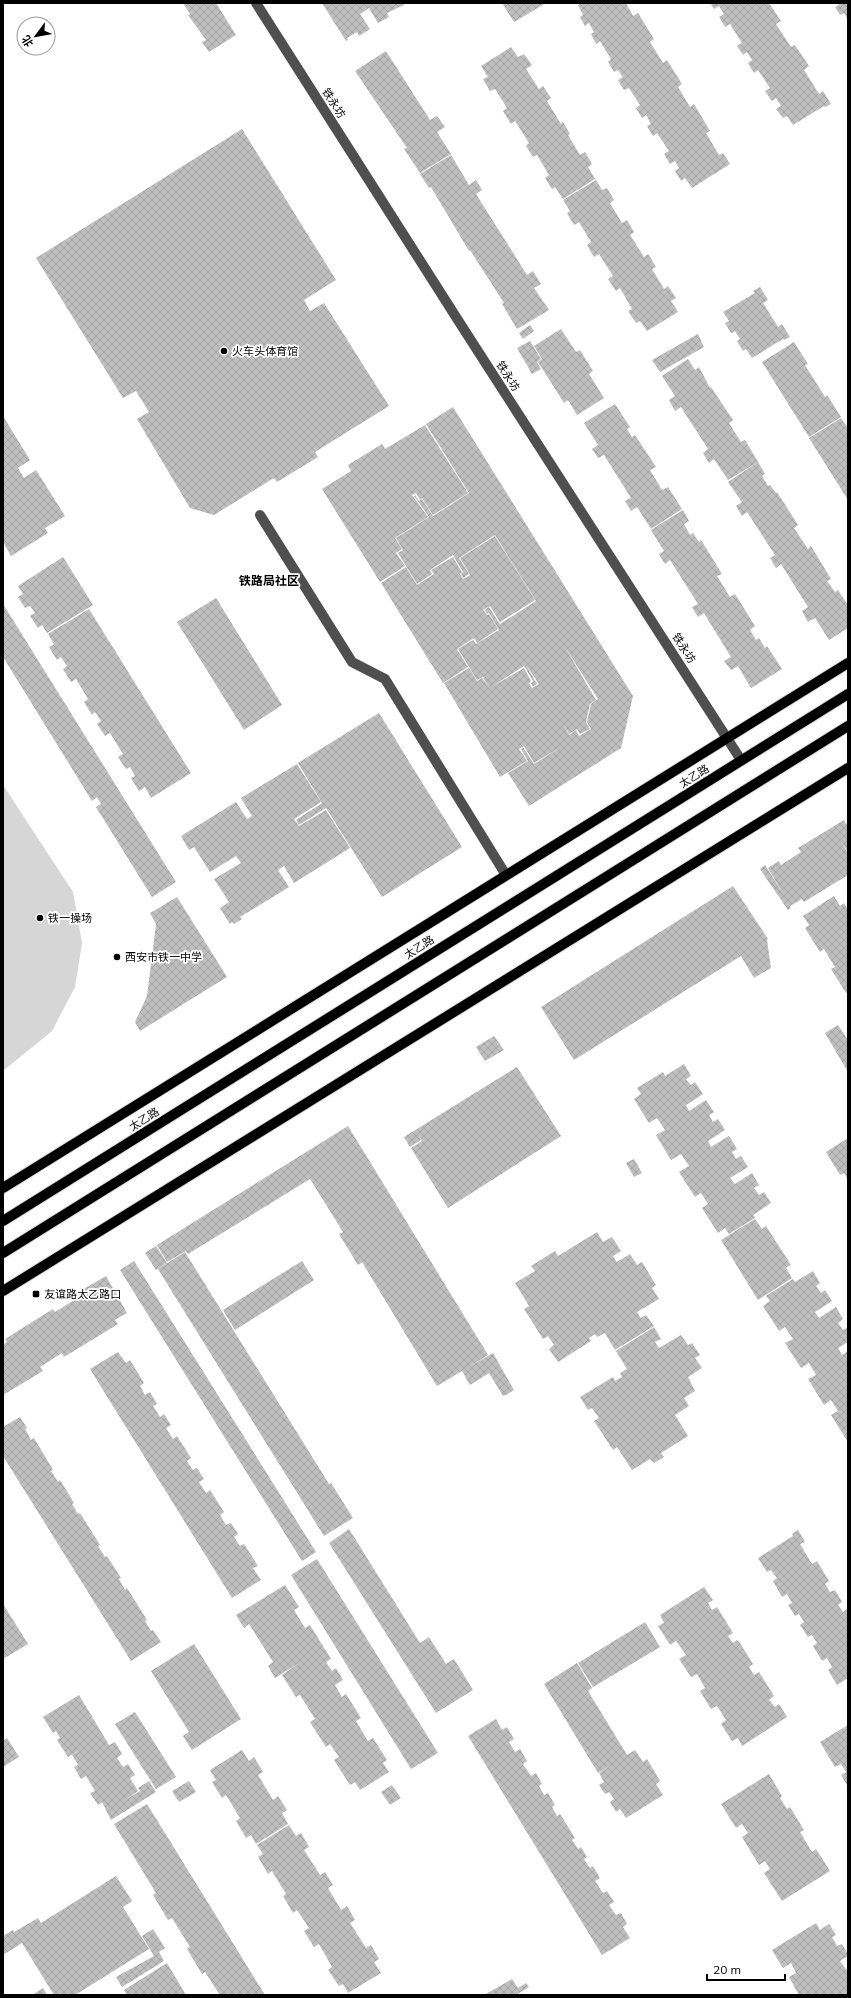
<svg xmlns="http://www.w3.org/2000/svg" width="851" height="1998" font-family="Mulish,'Noto Sans SC',sans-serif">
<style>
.grass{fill:#d6d6d6}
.building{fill:url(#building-cross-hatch);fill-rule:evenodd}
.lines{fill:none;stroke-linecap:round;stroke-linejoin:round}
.major-casing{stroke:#dbdbdb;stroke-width:12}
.minor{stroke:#4f4f4f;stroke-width:10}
.major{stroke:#000;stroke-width:10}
.poi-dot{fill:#000;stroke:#fff;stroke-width:1.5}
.labels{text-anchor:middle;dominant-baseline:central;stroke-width:3.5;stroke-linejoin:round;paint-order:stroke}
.street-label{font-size:11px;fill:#000;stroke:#fff}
.poi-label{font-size:11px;fill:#000;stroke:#fff;text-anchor:start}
.neighbourhood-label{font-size:12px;font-weight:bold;fill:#000;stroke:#fff}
</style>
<defs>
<pattern id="building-cross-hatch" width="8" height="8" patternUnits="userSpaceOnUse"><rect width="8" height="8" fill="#bfbfbf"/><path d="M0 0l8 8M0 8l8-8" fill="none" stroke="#a2a2a2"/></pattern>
</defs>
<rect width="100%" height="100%" fill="#fff"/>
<path class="grass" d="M3,785L73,892L82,943L75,987L52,1031L3,1071Z"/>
<path class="building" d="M183,3H216L236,35L209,52L202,42L206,40L188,15L190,14Z
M322,3H403L404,5L387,13L389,17L378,23L369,8L360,14L370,29L359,36L357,32L347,38L348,40L346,41Z
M502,3H546L514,22Z
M582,3H626L633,16L638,13L654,39L650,42L663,63L667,60L682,84L678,87L690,107L694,104L710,131L706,133L719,155L723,153L730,164L692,188L685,178L681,181L675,171L679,168L675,161L670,164L664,154L669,151L657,133L653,136L647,126L651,124L646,115L642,118L636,108L640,105L629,88L624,90L618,80L623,77L618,70L614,72L608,62L611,59L600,41L596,44L591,34L594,32L589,23L585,26L580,17L583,15L578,5Z
M710,3H769L781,21L776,24L791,47L795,45L809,66L804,70L819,94L823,91L831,104L825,107L824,106L793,125L787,116L783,118L776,109L781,106L776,98L772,101L765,91L770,88L758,70L754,73L748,63L752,60L747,52L743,55L737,46L742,43L730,24L725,27L719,17L724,14L719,6L714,9Z
M838,3H848V20L844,13L840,15L835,7L839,5Z
M511,47L518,57L524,54L532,65L526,69L539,89L543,86L551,98L547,101L561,124L563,122L570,134L568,135L580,155L585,152L592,164L588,167L595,179L563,199L555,187L552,189L545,178L549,175L537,155L533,157L526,146L529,143L515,121L511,124L503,111L507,108L495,89L490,91L483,79L488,77L481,66Z
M386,51L430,120L437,116L445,127L437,132L451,154L420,173L404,149L407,148L355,71Z
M242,129L336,280L304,300L310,311L324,303L389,406L315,452L318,457L277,482L274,478L214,515L190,508L137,419L149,412L136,391L123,398L36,258Z
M451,155L469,185L476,180L482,190L476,194L527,275L533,271L541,284L534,288L549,310L517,329L502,304L504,303L470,250L469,251L431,187L429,188L420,174Z
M596,180L602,190L607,188L614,200L610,203L622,223L627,220L634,232L630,235L644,257L648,254L656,267L652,269L664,289L668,286L676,298L671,301L678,312L647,331L640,321L636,323L628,311L632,309L620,288L616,291L608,279L613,276L599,254L594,257L587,245L591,242L579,222L574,225L567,213L570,211L563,200Z
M760,287L768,300L763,303L778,327L782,324L790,337L784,340L783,339L752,358L746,349L743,351L737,341L740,339L735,331L731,333L725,323L729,321L723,312L755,293L753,291Z
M530,325L534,331L523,339L519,333Z
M561,329L576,352L580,350L593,371L589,374L604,398L577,415L568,400L564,403L538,362L542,359L534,346Z
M698,334L704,347L660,372L652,360Z
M530,341L541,359L537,362L541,369L532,374L517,348Z
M794,342L808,364L805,365L825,397L827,395L841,417L809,437L762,362Z
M688,359L695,370L699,367L710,388L711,387L733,420L729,423L741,442L745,440L758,462L728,480L714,459L709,463L703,453L708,449L681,407L675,411L669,400L675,396L662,376Z
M615,404L630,427L627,429L632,437L635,435L656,467L650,470L662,490L668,487L682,509L651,529L637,507L631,511L625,501L631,498L604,455L598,458L592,449L598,445L584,423Z
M453,407L633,696L621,748L529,806L508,773L528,761L521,749L523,747L534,764L564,745L534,763L524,746L519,749L527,761L500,777L444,683L469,668L477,681L482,678L490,688L483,678L485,676L477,680L458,649L473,640L476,644L499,630L489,613L487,614L485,610L489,607L500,624L536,601L495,535L459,558L469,574L463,578L461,574L463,572L453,555L430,570L432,574L417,584L398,553L403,550L396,538L429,517L414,496L415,495L419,501L422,499L433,516L469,493L426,424ZM565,647L598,699L591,704L587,722L591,729L579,736L576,730L569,735L563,723L569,734L577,729L580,734L590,729L586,722L590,704L596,700ZM526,665L539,684L532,688L529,683L531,681L524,668L493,686L524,666L533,681L531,683L533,687L537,684Z
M3,416L30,460L18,468L24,478L36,470L65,516L45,528L48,533L11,556L3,542Z
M841,418L848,428V500L809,438Z
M425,425L468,493L433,515L422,498L420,500L416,493L412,495L428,517L395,538L402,549L396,553L405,566L380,582L322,489L351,471L348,465L382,444L385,449Z
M758,462L765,474L762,476L768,486L770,485L776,493L777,492L798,525L794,528L808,549L811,546L831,579L827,581L835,592L838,590L848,605V628L829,640L815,618L808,622L802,611L808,607L781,564L776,568L770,558L775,555L747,512L742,516L736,506L742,502L728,482Z
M683,510L689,521L684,524L690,535L693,533L699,542L701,540L722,574L717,576L730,597L735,594L755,626L750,630L756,640L759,638L765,648L767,646L782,669L751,688L738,666L731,670L724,661L731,657L704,613L698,617L692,607L698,604L670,560L665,564L659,554L664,551L651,530Z
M495,536L535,600L500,622L490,606L483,610L487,615L489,614L498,629L477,643L474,638L457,649L468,667L443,683L381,583L406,567L417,585L434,574L431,570L453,557L462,572L460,574L463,579L470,575L460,558Z
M63,557L93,605L47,633L42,625L38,628L30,616L35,613L30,606L25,608L18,597L23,594L18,586Z
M216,598L282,705L244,730L177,622Z
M3,604L176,882L152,897L96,807L101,804L97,797L92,801L3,657Z
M89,609L191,773L151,798L145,787L139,791L131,778L135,776L130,767L126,769L118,757L123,754L110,733L105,736L97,724L101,721L95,712L92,715L84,702L88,699L76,679L71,682L63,669L67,666L61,657L57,660L49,647L54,644L48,634Z
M379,713L462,847L382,897L326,808L299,825L296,820L322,803L298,763Z
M297,764L321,802L294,819L299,826L326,810L350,848L294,883L284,866L278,870L289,887L240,917L242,919L234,924L232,922L230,924L220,908L229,902L214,879L241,863L236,856L210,872L194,847L189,850L181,836L236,802L247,819L252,816L241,798Z
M844,820L846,824L848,823V852L839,838L848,853V875L804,902L802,899L790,906L791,908L788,910L760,869L765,865L784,895L768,868L779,861L781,865L801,852L798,848Z
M733,886L768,939L767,940L771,968L754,978L741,956L574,1060L541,1007Z
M834,896L840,906L844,903L848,910V992L846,993L831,969L835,967L824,949L820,952L805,928L809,925L803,916Z
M177,897L227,977L140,1031L135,1022L147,996L156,924L150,913Z
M838,1025L848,1040V1072L825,1033Z
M494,1036L504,1050L485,1061L476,1047Z
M684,1064L691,1076L686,1079L691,1085L695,1082L703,1094L686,1105L689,1111L706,1100L714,1112L709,1115L713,1122L718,1119L725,1130L708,1141L711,1147L729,1136L737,1149L732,1152L736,1159L741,1156L748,1167L730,1178L735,1184L752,1173L759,1185L754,1188L759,1195L764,1192L771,1203L753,1215L755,1218L729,1234L725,1228L718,1233L702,1208L708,1204L701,1193L695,1197L679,1172L689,1166L681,1154L671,1160L656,1135L665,1130L657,1118L649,1123L634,1099L641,1094L637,1088L663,1072L665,1076Z
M517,1067L561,1136L448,1208L411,1148L422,1141L419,1135L421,1140L410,1147L404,1137Z
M348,1126L488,1355L469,1367L493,1353L514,1390L506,1395L503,1396L489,1373L470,1385L462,1371L437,1386L362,1262L358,1265L339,1234L343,1232L310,1179L188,1254L186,1251L167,1262L157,1245Z
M848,1138V1180L844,1173L840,1175L826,1152Z
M634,1159L642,1173L634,1177L626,1163Z
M755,1219L762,1229L766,1226L791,1265L786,1268L792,1278L758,1300L721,1240Z
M597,1232L603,1242L612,1237L621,1251L613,1256L617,1262L630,1254L637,1265L642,1262L656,1285L652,1288L659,1299L637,1312L641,1318L646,1315L654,1326L615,1350L605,1333L597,1337L595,1334L589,1338L591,1341L558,1362L549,1349L554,1345L548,1336L543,1339L524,1309L529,1306L515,1283L535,1271L531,1266L555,1251L558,1256Z
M156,1246L167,1263L156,1270L145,1253Z
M185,1252L329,1484L331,1483L353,1518L324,1536L158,1269Z
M134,1261L316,1552L302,1561L120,1270Z
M302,1261L314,1280L235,1330L223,1310Z
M813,1271L820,1283L816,1286L821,1293L825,1290L832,1301L815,1312L819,1318L836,1307L843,1319L838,1323L843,1330L848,1327V1342L838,1348L842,1355L848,1351V1442L831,1415L838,1411L831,1400L824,1405L808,1379L816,1375L809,1363L801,1368L785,1343L793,1339L785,1327L779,1331L763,1306L770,1301L766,1296L793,1279L795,1282Z
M106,1276L127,1313L115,1320L118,1324L64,1357L62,1353L40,1367L43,1371L3,1395V1345L7,1342L5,1339L53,1309L55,1312L84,1294L82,1290Z
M654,1327L661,1339L655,1342L659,1348L681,1335L688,1345L692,1343L700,1355L695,1358L702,1368L688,1377L695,1391L684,1398L689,1406L675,1415L688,1436L661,1453L664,1457L654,1463L650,1459L632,1470L617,1447L613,1450L594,1421L599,1418L592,1408L588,1410L580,1397L613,1377L615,1381L622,1377L620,1373L627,1369L616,1351Z
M118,1352L126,1363L130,1360L144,1383L140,1386L145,1395L150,1392L157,1404L153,1406L160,1417L164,1414L171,1425L166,1428L173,1439L177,1436L191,1458L187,1461L193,1470L197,1468L204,1479L199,1482L206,1493L210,1490L224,1512L220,1515L226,1525L231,1523L238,1534L234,1537L240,1546L244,1544L258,1566L253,1568L261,1580L232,1598L90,1369Z
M20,1417L27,1428L25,1429L31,1440L34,1438L53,1470L51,1471L58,1482L60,1480L74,1503L72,1504L78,1514L80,1513L100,1545L98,1546L105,1557L107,1556L121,1578L119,1579L125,1590L127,1588L147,1620L145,1621L151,1631L153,1630L161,1642L131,1661L3,1456V1427Z
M349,1529L420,1643L429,1637L446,1664L454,1659L473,1690L436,1713L329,1543Z
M798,1530L805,1542L800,1544L812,1564L817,1561L829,1581L825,1584L830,1592L835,1590L842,1602L838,1605L843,1612L847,1609L848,1611V1678L837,1685L828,1670L832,1667L827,1658L822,1661L813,1646L817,1643L812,1635L808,1637L800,1625L804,1622L799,1614L795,1616L788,1605L792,1603L787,1594L782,1597L773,1581L777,1578L771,1570L767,1572L758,1558L793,1536L792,1534Z
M317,1559L438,1753L411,1769L291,1575Z
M285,1585L299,1607L294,1610L305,1628L310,1625L331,1659L326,1662L332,1671L336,1668L343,1680L335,1685L342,1697L346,1694L361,1718L356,1721L368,1741L373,1738L387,1760L383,1763L389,1772L360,1790L355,1782L350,1785L334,1760L339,1757L330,1744L326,1747L310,1722L315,1719L300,1695L296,1697L282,1675L299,1663L275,1678L268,1666L273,1662L249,1624L244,1628L236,1615Z
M704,1587L713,1600L708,1603L712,1610L717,1607L733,1633L728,1636L733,1643L737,1640L740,1643L753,1664L749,1667L754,1675L759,1672L774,1696L769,1700L770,1701L775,1707L779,1704L787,1717L742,1746L738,1738L732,1741L721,1724L726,1720L717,1706L711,1709L700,1691L705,1688L697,1674L691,1677L679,1659L686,1655L676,1641L670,1645L658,1626L664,1623L660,1615Z
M3,1604L28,1644L3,1659Z
M645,1622L660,1647L593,1687L578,1663Z
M194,1644L241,1719L192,1750L183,1736L189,1732L151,1671Z
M577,1663L592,1688L588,1691L627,1755L635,1750L643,1762L647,1759L660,1781L656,1784L663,1795L626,1818L620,1809L616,1812L610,1802L614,1799L609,1792L605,1794L599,1785L604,1782L599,1773L612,1765L598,1773L544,1684Z
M79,1695L109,1745L115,1742L122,1754L117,1758L123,1767L128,1764L135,1775L130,1778L138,1791L125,1800L140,1791L138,1788L149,1781L156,1792L111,1820L102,1802L98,1805L90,1793L95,1791L86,1776L81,1779L74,1767L78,1765L72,1755L83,1748L68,1757L57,1740L60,1738L56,1731L53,1733L43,1717Z
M135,1712L176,1777L156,1789L115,1724Z
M496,1719L502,1730L507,1727L514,1739L509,1742L515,1752L520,1749L527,1761L523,1764L531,1776L536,1773L542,1784L539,1786L544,1795L548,1793L555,1805L552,1807L557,1816L560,1814L575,1838L572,1840L578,1849L581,1847L587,1857L584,1859L590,1868L593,1866L600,1878L595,1881L603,1893L607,1891L614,1902L609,1905L616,1915L621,1913L627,1924L623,1927L630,1938L602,1955L468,1736Z
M848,1725V1787L841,1775L846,1772L841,1764L835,1767L820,1742Z
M7,1738L19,1757L3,1767V1741Z
M242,1750L249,1761L254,1757L263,1772L258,1775L273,1800L278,1796L287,1810L282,1813L288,1824L256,1844L251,1835L246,1838L236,1821L240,1818L226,1795L222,1798L212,1782L216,1780L210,1770Z
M769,1774L782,1796L780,1798L787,1809L790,1807L804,1830L800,1832L812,1852L816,1849L830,1871L782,1901L764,1873L770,1869L765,1861L759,1865L742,1837L748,1833L742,1824L736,1828L721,1804Z
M189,1781L196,1792L179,1802L172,1791Z
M392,1785L401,1798L390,1805L381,1792Z
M147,1804L265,1995H220L205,1972L202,1974L187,1949L190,1947L172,1918L168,1920L153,1895L156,1893L114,1824Z
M289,1825L296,1836L301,1833L309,1847L304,1850L320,1875L325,1872L333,1885L328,1888L341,1910L347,1906L355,1920L350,1923L366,1948L371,1945L379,1959L374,1962L381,1973L348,1993L343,1984L339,1986L328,1970L332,1967L319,1944L314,1947L304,1931L309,1928L297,1910L293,1913L283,1896L286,1894L272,1871L268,1874L258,1857L263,1854L257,1845Z
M116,1876L132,1901L123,1907L149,1949L75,1995H54L22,1943L3,1955V1936L13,1930L14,1932L38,1918L41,1923Z
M816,1923L820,1930L829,1924L836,1935L832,1937L837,1946L842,1944L848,1954V1956L840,1961L848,1972V1995H799L789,1977L796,1973L791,1963L783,1968L772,1950Z
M153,1929L165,1948L159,1952L164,1961L122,1987L116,1977L154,1956L142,1936Z
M167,1963L186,1995H127L124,1990Z
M512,1979L518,1988L526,1983L529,1987L516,1995H484Z
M43,1988L47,1995H32Z"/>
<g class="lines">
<defs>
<path id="major" d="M3,1188L848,663
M3,1221L848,694
M3,1253L848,726
M3,1291L848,768"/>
</defs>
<use href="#major" class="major-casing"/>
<path class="minor" d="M256,3L463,328L741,760
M260,515L352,662L385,679L506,875"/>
<use href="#major" class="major"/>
</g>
<g class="poi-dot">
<circle cx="224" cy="351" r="4"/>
<circle cx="40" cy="918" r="4"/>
<circle cx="117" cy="957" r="4"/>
<rect x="32" y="1290" width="8" height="8" rx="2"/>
</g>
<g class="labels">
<g class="street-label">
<text transform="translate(334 103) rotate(58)">铁永坊</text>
<text transform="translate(508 376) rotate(57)">铁永坊</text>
<text transform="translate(684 648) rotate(57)">铁永坊</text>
<text transform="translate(694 776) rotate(-32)">太乙路</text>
<text transform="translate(419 947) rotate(-32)">太乙路</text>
<text transform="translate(144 1119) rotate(-32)">太乙路</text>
</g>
<g class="poi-label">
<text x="232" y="351">火车头体育馆</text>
<text x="48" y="918">铁一操场</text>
<text x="125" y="957">西安市铁一中学</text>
<text x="44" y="1294">友谊路太乙路口</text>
</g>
<g class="neighbourhood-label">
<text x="269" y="580">铁路局社区</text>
</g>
</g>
<rect width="851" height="1998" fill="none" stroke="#000000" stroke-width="8"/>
<g transform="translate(36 36) rotate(238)"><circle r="19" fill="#ffffff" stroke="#999999"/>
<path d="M0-3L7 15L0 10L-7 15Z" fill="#000000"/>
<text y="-6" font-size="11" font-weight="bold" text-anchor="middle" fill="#000000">北</text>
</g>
<path d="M707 1974v6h78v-6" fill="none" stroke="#000000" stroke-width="2"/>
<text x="713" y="1974" font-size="12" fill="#000000" stroke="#ffffff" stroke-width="3" paint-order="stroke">20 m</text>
</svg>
